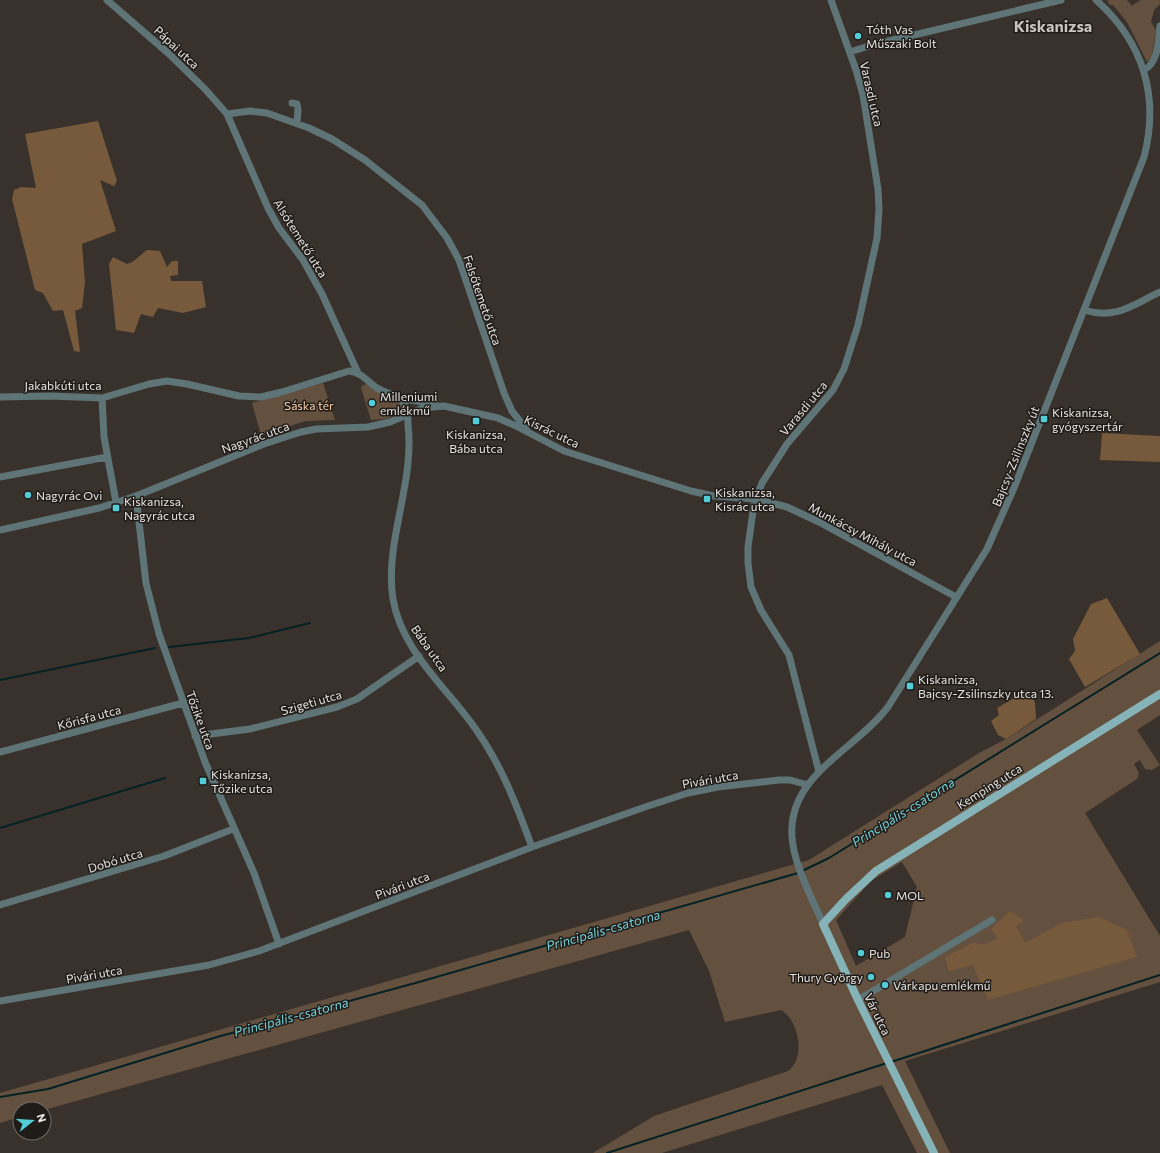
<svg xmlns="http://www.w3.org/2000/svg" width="1160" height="1153" font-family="Commissioner,sans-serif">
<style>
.green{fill:#64503e;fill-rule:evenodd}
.forest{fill:#77593c}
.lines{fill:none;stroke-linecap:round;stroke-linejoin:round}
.stream{stroke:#042124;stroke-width:2}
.minor{stroke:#5e7476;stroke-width:7}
.major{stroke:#85b3b7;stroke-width:8}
.poi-dot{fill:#52ccd6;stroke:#1e1b18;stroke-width:1.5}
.labels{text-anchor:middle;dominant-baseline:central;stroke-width:3;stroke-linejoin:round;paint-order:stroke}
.poi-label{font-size:12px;fill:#e8e4e0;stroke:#1e1b18;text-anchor:start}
.street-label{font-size:12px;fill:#e8e4e0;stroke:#1e1b18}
.park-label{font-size:12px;fill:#ffd4ad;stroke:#1e1b18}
.water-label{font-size:13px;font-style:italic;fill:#78d3db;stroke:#1e1b18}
.district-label{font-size:16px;font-weight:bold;fill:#cac2bb;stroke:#1e1b18}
</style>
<rect width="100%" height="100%" fill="#39322c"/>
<path class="green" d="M1109,0H1127L1132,6L1140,0H1160V4L1154,10L1151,22L1156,30L1152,57L1147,62L1127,22L1113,5H1110L1107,1Z
M323,383L335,420L306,421L261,435L252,403Z
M366,384L400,403L403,409L401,414L385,419L371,420L361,388L362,386Z
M1160,641V715L1137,730L1160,765L1152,770L1145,769L1140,760L1134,764L1139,773L1137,779L1085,813L1160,936V982L905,1061L950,1153H917L882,1085L662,1153H593L654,1116L788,1071C806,1059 799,1020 781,1010L725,1022L709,971L689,930L44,1110L20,1109V1117L0,1123V1093L809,860L979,753L1006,739ZM902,862L917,887L905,937L856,966L836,920L871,881Z"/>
<path class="forest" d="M98,121L117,181L114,186L100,180L116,231L82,244L85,282L82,308L75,311L80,352L74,351L63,310L53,311L43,293L35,290L12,199L14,190L21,187L36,188L25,134Z
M147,250L160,251L167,267L172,261H178V275L170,276L171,281H202L206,307L183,313L158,308L153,317L141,314L134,333L116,330L109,264L113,257L127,264C135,262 140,255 147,250Z
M1102,433L1160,436V462L1100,460Z
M1107,598L1140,654L1085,687L1069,659L1075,651L1073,639L1091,604Z
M1028,690L1035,702L1036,719L1006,739L998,735L991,721L999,715L997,708Z
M1010,911L1024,920L1016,926L1025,943L1062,923L1098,917L1127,930L1137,957L988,1000L973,965L949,971L945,957L973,943L985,944L998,939L991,929Z"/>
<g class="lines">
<path class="stream" d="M169,647L249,638L310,623
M0,680L155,648
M0,828L165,778
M802,871L829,858L1160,653
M891,1062L1160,975
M0,1097L48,1089L217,1037L419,982L798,873
M607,1153L887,1063"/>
<path class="minor" d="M107,0L168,53L205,89L227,114L268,208L279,228L303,260L322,294L358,373
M850,52L872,45L1061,0
M1144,70C1159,62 1158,41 1160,26
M292,103L297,104L298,110L297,123
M227,114L250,111L267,113L309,128L332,139L365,160L422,205L447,238L459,260L504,393L512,411L526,429
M1084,310C1116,320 1132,305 1160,292
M0,397L50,396L102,398L149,384L167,381L187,384L239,396L261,397L282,392L349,371C361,372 368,382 377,388C385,393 401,396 405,405C408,410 408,419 408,425C415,484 384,542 393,599C401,650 447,688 475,728C502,766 516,804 532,847
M102,398L104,437L116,502
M398,398L435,404
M0,477L107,457
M136,496L146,583L159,634L205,762L254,873L279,944
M0,530L99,508L136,496L264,444L301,432L316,429L368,427L390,422L423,408L444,406L498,418L516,426L564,451L691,491L714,496L756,499L787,507L819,522L956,597
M195,736L250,729L337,707L357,699L419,656
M0,752L183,703
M819,772L789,655L761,610L751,587L748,563V547L754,504L762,483L787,444L833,390L844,369L858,325L877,238L879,210L878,189L863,95L856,70L831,0
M0,905L164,856L233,829
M823,924C800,870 768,823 819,772C841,749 868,733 888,707L987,549L1014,488L1144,157C1160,96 1143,42 1096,0
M858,1000L992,920
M0,1001L209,965L259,951L532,847L645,807L688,793L718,787L779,780H790L808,785"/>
<path class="major" d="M934,1153L858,1000L823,924L846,899L876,871L1160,694"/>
</g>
<g class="poi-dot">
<circle cx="858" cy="36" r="4"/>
<circle cx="372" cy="403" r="4"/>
<rect x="1040" y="415" width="8" height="8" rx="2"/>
<rect x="472" y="417" width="8" height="8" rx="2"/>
<circle cx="28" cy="495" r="4"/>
<rect x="703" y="495" width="8" height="8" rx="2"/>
<rect x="112" y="504" width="8" height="8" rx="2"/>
<rect x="906" y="682" width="8" height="8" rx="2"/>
<rect x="199" y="777" width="8" height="8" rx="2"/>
<circle cx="888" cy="895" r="4"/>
<circle cx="861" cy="953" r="4"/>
<circle cx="871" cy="977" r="4"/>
<circle cx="885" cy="985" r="4"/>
</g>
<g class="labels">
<g class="poi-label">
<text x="866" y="29">Tóth Vas<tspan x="866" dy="14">Műszaki Bolt</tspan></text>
<text x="380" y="396">Milleniumi<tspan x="380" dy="14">emlékmű</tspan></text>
<text x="1052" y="412">Kiskanizsa,<tspan x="1052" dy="14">gyógyszertár</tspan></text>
<text x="476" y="434" text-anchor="middle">Kiskanizsa,<tspan x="476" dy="14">Bába utca</tspan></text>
<text x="715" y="492">Kiskanizsa,<tspan x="715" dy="14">Kisrác utca</tspan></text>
<text x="36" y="495">Nagyrác Ovi</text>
<text x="124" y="501">Kiskanizsa,<tspan x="124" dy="14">Nagyrác utca</tspan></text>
<text x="918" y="679">Kiskanizsa,<tspan x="918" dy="14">Bajcsy-Zsilinszky utca 13.</tspan></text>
<text x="211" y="774">Kiskanizsa,<tspan x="211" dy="14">Tőzike utca</tspan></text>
<text x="896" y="895">MOL</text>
<text x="869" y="953">Pub</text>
<text x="863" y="977" text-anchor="end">Thury György</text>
<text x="893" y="985">Várkapu emlékmű</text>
</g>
<g class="street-label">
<text transform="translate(177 47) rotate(43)">Pápai utca</text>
<text transform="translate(872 94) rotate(77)">Varasdi utca</text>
<text transform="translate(301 238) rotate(58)">Alsótemető utca</text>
<text transform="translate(483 300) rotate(71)">Felsőtemető utca</text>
<text x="63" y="385">Jakabkúti utca</text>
<text transform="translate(803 408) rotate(-50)">Varasdi utca</text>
<text transform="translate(552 431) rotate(26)">Kisrác utca</text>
<text transform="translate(255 437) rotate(-20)">Nagyrác utca</text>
<text transform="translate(1015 456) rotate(-68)">Bajcsy-Zsilinszky út</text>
<text transform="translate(863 534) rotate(28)">Munkácsy Mihály utca</text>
<text transform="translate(430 648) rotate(55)">Bába utca</text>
<text transform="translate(311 702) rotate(-16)">Szigeti utca</text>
<text transform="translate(89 717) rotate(-15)">Kőrisfa utca</text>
<text transform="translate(201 720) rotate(70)">Tőzike utca</text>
<text transform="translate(710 779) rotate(-10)">Pivári utca</text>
<text transform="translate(989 786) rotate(-32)">Kemping utca</text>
<text transform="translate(115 860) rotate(-17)">Dobó utca</text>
<text transform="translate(402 885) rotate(-21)">Pivári utca</text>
<text transform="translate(94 974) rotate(-10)">Pivári utca</text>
<text transform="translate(878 1014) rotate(64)">Vár utca</text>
</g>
<g class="park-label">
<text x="309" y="405">Sáska tér</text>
</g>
<g class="water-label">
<text transform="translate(903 812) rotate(-32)">Principális-csatorna</text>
<text transform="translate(603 930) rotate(-16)">Principális-csatorna</text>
<text transform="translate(291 1017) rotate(-15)">Principális-csatorna</text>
</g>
<g class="district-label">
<text x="1053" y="25">Kiskanizsa</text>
</g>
</g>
<g transform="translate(32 1121) rotate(73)"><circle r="19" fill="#1e1b18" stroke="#6f6b68"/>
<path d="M0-3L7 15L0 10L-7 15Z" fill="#52ccd6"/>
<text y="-6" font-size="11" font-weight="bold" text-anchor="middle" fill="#e8e4e0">N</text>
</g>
</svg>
